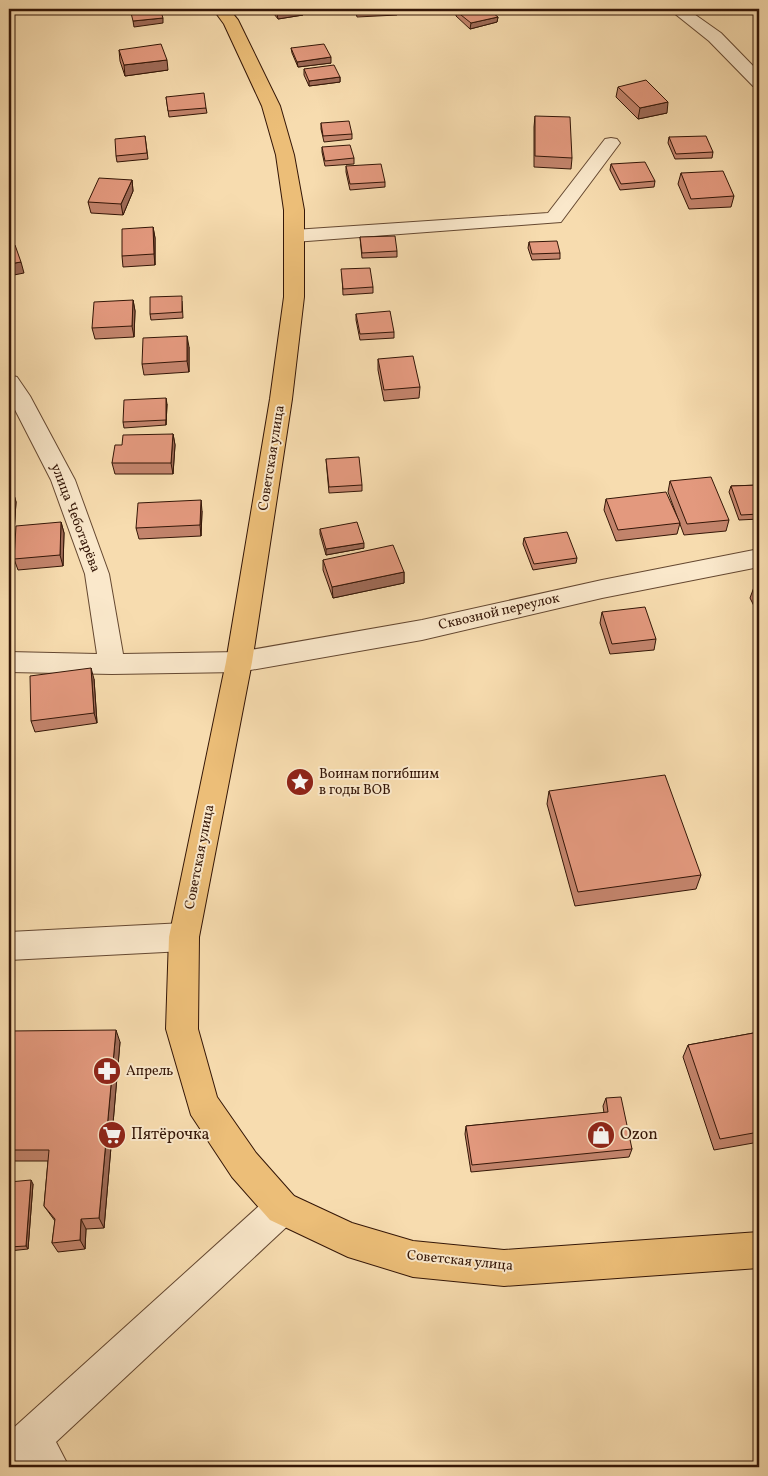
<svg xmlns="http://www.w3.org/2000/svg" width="768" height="1476" font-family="Vollkorn,serif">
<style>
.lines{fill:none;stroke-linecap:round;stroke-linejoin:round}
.minor-casing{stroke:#654831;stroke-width:2}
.major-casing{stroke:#341607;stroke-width:2}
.minor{fill:#fae8cb;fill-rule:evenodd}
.major{fill:#ecbe78;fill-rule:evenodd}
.wall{fill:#c3846c;stroke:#341607}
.shaded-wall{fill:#9f6b58;stroke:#341607}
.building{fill:#e3997e;stroke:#341607}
.labels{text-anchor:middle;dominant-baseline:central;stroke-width:4;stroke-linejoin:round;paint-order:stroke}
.street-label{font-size:14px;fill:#341607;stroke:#fae8cb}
.poi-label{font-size:14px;fill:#341607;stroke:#fae8cb;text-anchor:start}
.near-poi-label{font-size:16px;fill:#341607;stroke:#fae8cb;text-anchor:start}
</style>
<rect width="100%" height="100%" fill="#f7dcaf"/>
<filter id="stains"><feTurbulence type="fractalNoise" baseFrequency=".004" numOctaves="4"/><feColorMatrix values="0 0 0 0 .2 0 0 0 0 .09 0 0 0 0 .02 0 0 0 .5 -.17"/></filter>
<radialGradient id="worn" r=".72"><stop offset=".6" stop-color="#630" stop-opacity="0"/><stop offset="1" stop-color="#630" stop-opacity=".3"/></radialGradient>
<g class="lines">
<defs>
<path id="minor" d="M669,9H687L721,33L759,72V87L753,86L709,41Z
M611,138L617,139L620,143L561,222L294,242L287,240L284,236L287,232L294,230L548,213L605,139Z
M9,375L17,377L30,396L75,480L109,574L123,654L239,652L422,620L602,580L759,549V567L602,598L422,640L239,672L112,674L9,672V652L97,654L85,574L51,480L9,398Z
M184,923L195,927L199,937L195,947L184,951L9,960V932Z
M282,1191L294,1196L299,1208L294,1220L56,1442L69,1467H9V1432L270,1196Z"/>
<path id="major" d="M213,9H229L238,20L280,106L294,155L304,210V297L292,399L252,662L199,937L198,1029L217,1097L256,1153L294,1196L352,1223L413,1241L504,1250L759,1232V1268L504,1286L413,1277L348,1257L270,1220L232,1177L191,1115L166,1029L169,937L226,662L270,399L284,297V210L276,155L262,106L224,24Z"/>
</defs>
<use href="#minor" class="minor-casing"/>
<use href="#major" class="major-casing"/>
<use href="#minor" class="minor"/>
<use href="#major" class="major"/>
</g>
<path class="wall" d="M270,9H302L303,15L278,19Z
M355,9H397V15L357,17Z
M456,11L498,17L497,22L470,29L456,16Z
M291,48L331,63L298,67L292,53Z
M119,50L168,70L125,76L120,61Z
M304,69L340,77V82L309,86L304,75Z
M618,87L667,113L638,119L616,97Z
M166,97L206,108L207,113L169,117Z
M535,116L572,158L571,169L534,167V127Z
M321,123L352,134V139L324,142L321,129Z
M145,136L148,159L117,162L116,156Z
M669,137L713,152L712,158L675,159L668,143Z
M322,147L354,158V164L325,166L322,152Z
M611,164L655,181L654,187L620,190L610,170Z
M346,166L385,182V187L350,190L346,172Z
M681,173L734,196L731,207L689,209L678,184Z
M132,180L133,191L123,215L91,213L88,202Z
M153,227L155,238V265L123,267L122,256Z
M360,237L397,251V257L362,258Z
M529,242L560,253V259L532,260L528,248Z
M342,275L373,287V293L343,295Z
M133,300L135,311L134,337L95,339L92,328Z
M182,301L183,318L151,320L150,314Z
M356,314L394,332V338L360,340L356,320Z
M189,347V372L144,375L142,364Z
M378,359L420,387L419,398L384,401L378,370Z
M167,404L166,425L124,428L123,422Z
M173,434L175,445L173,474H115L112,463L122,445Z
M326,459L362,485V491L329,493Z
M670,481L729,520L726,531L684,535L668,492Z
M759,485V519L739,520L729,492L731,486Z
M9,491H13L16,502L14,532L9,533Z
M606,499L680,523L677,534L616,541L604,510Z
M202,511L201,536L139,539L136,528Z
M61,522L64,533L63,566L18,570L14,559Z
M320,529L364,548L326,555L320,534Z
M524,538L577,558L576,563L533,570L523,544Z
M323,560L404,572V583L333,598L323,570Z
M759,586V616L750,598L754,587Z
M602,612L656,639L654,650L610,654L600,623Z
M94,679L97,723L35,732L31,721Z
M549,791L701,875L696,889L575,906L547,804Z
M9,1031L120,1042L104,1228L86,1229L85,1249L58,1252L52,1243L55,1221L44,1206L48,1161H9Z
M759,1032V1142L714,1150L683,1057L688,1045Z
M606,1098L632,1149L629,1157L471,1172L465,1134L466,1126L604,1113L603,1106Z
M9,1182L33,1184L28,1249L9,1251Z"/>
<path class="shaded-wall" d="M303,9V15L278,19L277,14Z
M498,17L497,22L470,29L471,23Z
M163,18V23L134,27L133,21Z
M331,57V63L298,67L297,62Z
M167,60L168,70L125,76L124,65Z
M340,77V82L309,86V81Z
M668,102L667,113L638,119L640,108Z
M132,180L133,191L123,215L121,204Z
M153,227L155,238V265L154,254Z
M21,262L24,273L9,276V264Z
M133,300L135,311L134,337L132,326Z
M187,336L189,347V372L187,361Z
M166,398L167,404L166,425Z
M173,434L175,445L173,474L171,463Z
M13,491L16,502L14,532L11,522Z
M201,500L202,511L201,536L200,525Z
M61,522L64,533L63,566L60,555Z
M364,543V548L326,555V549Z
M404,572V583L333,598L332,587Z
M91,668L94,679L97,723L94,713Z
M116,1030L120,1042L104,1228L99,1218Z
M31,1180L33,1184L28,1249L26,1246Z
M81,1219L86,1229L85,1249L80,1240Z"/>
<path class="building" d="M130,9H160L163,18L133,21Z
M273,9H303L277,14Z
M465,9H488L498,17L471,23L456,11Z
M161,44L167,60L124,65L119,50Z
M324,44L331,57L297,62L291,48Z
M334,65L340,77L309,81L304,69Z
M646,80L668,102L640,108L618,87Z
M204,93L206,108L168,111L166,97Z
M535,116L570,117L572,158L535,156Z
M349,121L352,134L323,136L321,123Z
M145,136L147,153L116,156L115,139Z
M706,136L713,152L676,154L669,137Z
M350,145L354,158L325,161L322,147Z
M645,162L655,181L621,184L611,164Z
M381,164L385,182L350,184L346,166Z
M723,171L734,196L691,199L681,173Z
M99,178L132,180L121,204L88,202Z
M153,227L154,254L122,256V229Z
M395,236L397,251L362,253L360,237Z
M557,241L560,253L532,254L529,242Z
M15,245L21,262L9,264V246Z
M370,268L373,287L343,289L341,269Z
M182,296V312L150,314V297Z
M133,300L132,326L92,328L94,302Z
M390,311L394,332L360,334L356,314Z
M187,336V361L142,364L143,338Z
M413,356L420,387L384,390L378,359Z
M166,398V420L123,422L124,400Z
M173,434L171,463H112L115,445H122L123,435Z
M359,457L362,485L329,487L326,459Z
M711,477L729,520L687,524L670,481Z
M759,485V514L741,515L731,486Z
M9,491H13L11,522H9Z
M666,492L680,523L618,530L606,499Z
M201,500L200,525L136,528L138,503Z
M61,522L60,555L14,559L16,526Z
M357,522L364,543L326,549L320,529Z
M567,532L577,558L534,564L524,538Z
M393,545L404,572L332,587L323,560Z
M759,586V598L754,587Z
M645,607L656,639L612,644L602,612Z
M91,668L94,713L31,721L30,676Z
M665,775L701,875L578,892L549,791Z
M116,1030L99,1218L81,1219L80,1240L52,1243L55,1219L44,1206L49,1150H9V1031Z
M759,1032V1132L720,1139L688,1045Z
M621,1097L632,1149L472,1165L466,1126L608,1112L606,1098Z
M31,1180L26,1246L9,1247V1182Z"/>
<defs>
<symbol id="sight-disc" viewBox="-11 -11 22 22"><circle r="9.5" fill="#8f2418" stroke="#fae8cb"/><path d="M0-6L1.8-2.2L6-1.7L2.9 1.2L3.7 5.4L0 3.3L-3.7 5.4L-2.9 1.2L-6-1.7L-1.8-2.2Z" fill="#fff"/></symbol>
<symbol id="pharmacy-disc" viewBox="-11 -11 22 22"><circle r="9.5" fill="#8f2418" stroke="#fae8cb"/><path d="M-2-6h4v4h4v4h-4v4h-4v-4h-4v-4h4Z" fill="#fff"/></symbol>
<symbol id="supermarket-disc" viewBox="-11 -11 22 22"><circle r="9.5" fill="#8f2418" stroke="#fae8cb"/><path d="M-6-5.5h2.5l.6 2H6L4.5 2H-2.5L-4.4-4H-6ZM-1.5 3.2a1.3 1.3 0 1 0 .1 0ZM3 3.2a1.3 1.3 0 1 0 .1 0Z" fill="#fff"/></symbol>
<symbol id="shop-disc" viewBox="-11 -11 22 22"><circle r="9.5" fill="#8f2418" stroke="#fae8cb"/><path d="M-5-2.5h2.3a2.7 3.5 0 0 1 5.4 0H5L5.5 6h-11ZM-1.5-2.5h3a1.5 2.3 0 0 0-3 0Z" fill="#fff"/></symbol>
</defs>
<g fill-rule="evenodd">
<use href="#sight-disc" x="284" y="766" width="32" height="32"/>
<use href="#pharmacy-disc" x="91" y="1055" width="32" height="32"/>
<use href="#supermarket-disc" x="96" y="1119" width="32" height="32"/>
<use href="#shop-disc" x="585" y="1119" width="32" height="32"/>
</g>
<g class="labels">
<g class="street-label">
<text transform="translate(272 458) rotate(-81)">Советская улица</text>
<text transform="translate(75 518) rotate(69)">улица Чеботарёва</text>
<text transform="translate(499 612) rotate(-13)">Сквозной переулок</text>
<text transform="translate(200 857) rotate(-79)">Советская улица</text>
<text transform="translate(460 1261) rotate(6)">Советская улица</text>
</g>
<g class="poi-label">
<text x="319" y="774">Воинам погибшим<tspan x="319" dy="16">в годы ВОВ</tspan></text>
<text x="126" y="1071">Апрель</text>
</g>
<g class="near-poi-label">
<text x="131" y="1135">Пятёрочка</text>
<text x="620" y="1135">Ozon</text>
</g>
</g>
<rect width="768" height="1476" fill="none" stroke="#f7dcaf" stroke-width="30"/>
<rect x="10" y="10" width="748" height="1456" fill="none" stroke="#341607" stroke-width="2.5"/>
<rect x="15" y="15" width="738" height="1446" fill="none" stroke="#341607"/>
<rect width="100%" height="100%" filter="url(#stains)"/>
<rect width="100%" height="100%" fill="url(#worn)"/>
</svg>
